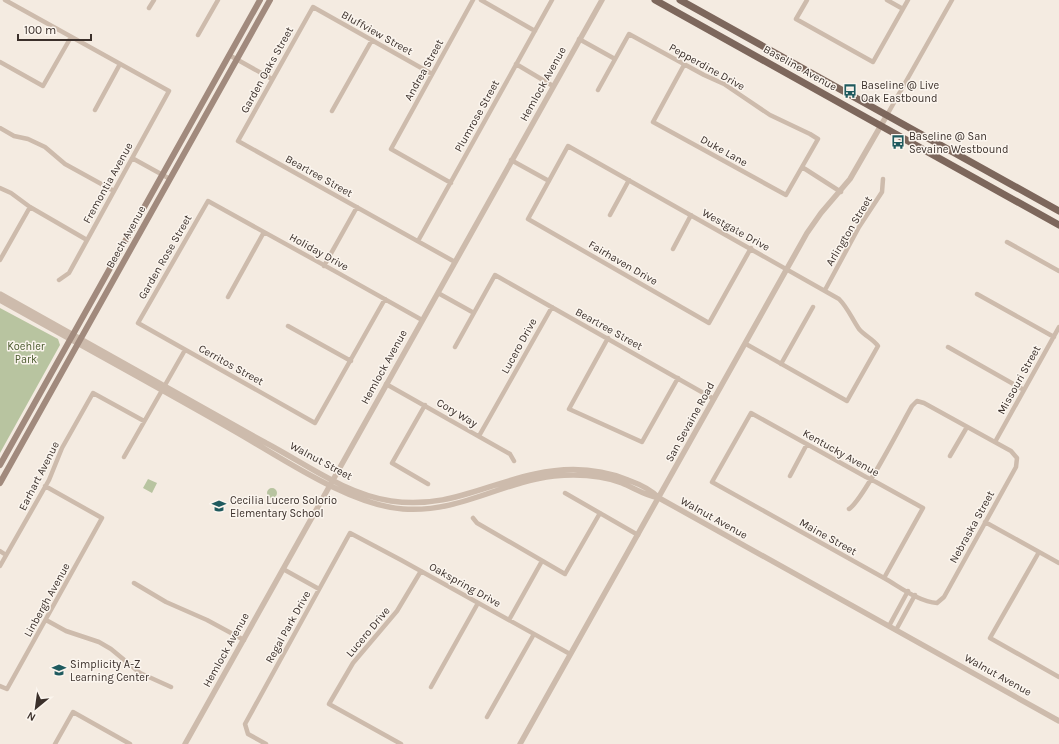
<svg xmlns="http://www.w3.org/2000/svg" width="1059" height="744" font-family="Karla,sans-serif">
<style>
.green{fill:#b8c4a0}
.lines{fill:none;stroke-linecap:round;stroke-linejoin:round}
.minor{stroke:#cdbbac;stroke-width:4.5}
.tertiary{stroke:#cdbbac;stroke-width:5.5}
.secondary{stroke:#a18a7d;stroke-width:6}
.primary{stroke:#7d675c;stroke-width:7}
.labels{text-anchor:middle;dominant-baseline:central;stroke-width:3;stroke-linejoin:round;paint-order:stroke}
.street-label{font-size:11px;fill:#3b302b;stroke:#fbf5ee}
.poi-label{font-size:11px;fill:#3b302b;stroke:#fbf5ee;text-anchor:start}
.park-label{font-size:11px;fill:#4a5a2e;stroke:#fbf5ee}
</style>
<rect width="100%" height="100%" fill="#f4ebe1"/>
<path class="green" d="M0,308L58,339L60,345L0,453Z
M148,479L157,483L152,493L143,488Z
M267 493a5 5 0 1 1 10 0a5 5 0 1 1-10 0Z"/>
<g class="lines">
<path class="minor" d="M5,0L169,91L69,273L59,280
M481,0L535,31
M807,0L796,19L873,62L908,0
M887,0L903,9
M149,8L154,0
M198,35L218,0
M579,39L615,59
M229,55L272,79
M0,62L43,86L71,37
M516,64L553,86
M432,74L313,7L238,141L455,262
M598,90L629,34L704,75L724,84L770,115L810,134L818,139L786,195L653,122L684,65
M95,110L120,64
M332,111L372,40
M887,115L952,0
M0,128L14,136L28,139L45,147L65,164L114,191
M132,158L170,179
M511,160L549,181
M802,167L841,192
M451,183L391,149L473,0
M0,188L11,193L30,207L87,240
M610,215L629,180
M418,241L552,0
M1007,242L1059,271
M673,249L691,215
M0,260L30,207
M324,266L357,207
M825,290L859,227L882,192L883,179
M438,293L474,313
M977,294L1054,337
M228,297L264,232
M385,299L315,423L138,323L208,201C279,240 351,280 422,320
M288,326L351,361
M608,338L569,409L642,442L678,378
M746,344L847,401L878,346C873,339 865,336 859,329C852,319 848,308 839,299L568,146L528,219L709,323L751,248
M455,347L495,275L714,399
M948,347L1024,390
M781,364L813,307
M386,384L510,454L514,461
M425,405L392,463L428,484
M479,436L552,307
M995,442L1059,327
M950,456L967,427
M124,457L185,350
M790,476L807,444
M565,493L638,535
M849,509C863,500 901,425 912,406L917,401L924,403L1011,451L1017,458L1016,467L944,597L937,603C919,602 900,587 884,578L712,482L751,413L866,477L876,482L923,508L884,578
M473,518L477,523L565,574L600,513
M985,522L1059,563
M0,551L6,555
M1039,552L990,638L1059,677
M0,566L49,480L62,448L93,393L144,421
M283,569L319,589
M134,583L166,602L207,620L244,640
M46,620L66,631L99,642L111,649L140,673L171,687
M509,620L542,561
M889,626L908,591
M896,630L915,595
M0,686L7,689L102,518L45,486
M431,687L478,603
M487,717L534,634
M55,744L73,712L130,744
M266,744L248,734L245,724L350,533L401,560L570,654
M401,744L329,704L353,663L397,611L421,571"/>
<path class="tertiary" d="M0,294C89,343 177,394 266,443C306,464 345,494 391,501C447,509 483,485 535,474C566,467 598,468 628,480C639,484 651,489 659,498
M0,300C77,343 154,385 231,429C279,456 348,505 403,509C460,513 501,482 554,476C577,474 601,475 622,483C634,488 646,496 659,498L1059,721
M185,744L602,0
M520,744L807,233L821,213L850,179L887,115"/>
<path class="secondary" d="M0,465L260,0
M0,483L270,0"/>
<path class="primary" d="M655,0L1059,225
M680,0L1059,211"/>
</g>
<defs>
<symbol id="bus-bare" viewBox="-9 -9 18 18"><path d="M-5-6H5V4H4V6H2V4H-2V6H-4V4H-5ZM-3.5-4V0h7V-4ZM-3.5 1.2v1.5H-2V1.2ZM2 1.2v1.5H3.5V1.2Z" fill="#1f5a5e" stroke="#fbf5ee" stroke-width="2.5" paint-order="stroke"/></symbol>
<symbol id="school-bare" viewBox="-9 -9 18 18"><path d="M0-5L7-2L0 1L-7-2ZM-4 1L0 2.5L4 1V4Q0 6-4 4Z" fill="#1f5a5e" stroke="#fbf5ee" stroke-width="2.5" paint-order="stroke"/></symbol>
</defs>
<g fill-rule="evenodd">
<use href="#bus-bare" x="840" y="81" width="20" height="20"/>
<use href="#bus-bare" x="888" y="132" width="20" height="20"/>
<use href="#school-bare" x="209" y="496" width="20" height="20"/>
<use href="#school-bare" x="49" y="660" width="20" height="20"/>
</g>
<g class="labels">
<g class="street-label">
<text transform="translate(377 33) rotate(29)">Bluffview Street</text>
<text transform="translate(707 67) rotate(29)">Pepperdine Drive</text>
<text transform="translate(800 68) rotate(29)">Baseline Avenue</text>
<text transform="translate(267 70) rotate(-61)">Garden Oaks Street</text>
<text transform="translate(424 70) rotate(-61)">Andrea Street</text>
<text transform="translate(543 84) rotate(-61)">Hemlock Avenue</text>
<text transform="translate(477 116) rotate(-61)">Plumrose Street</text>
<text transform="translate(724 151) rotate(29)">Duke Lane</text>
<text transform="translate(319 176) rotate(29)">Beartree Street</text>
<text transform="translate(108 183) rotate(-61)">Fremontia Avenue</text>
<text transform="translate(736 230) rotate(29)">Westgate Drive</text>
<text transform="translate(849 231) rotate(-59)">Arlington Street</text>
<text transform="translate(126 237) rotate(-61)">Beech Avenue</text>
<text transform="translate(319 252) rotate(29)">Holiday Drive</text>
<text transform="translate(165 257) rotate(-60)">Garden Rose Street</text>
<text transform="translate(623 263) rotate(30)">Fairhaven Drive</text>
<text transform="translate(609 329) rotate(29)">Beartree Street</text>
<text transform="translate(519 346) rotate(-61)">Lucero Drive</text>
<text transform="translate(231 365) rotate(29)">Cerritos Street</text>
<text transform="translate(384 367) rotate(-61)">Hemlock Avenue</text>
<text transform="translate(1019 380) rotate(-61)">Missouri Street</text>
<text transform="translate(457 413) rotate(31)">Cory Way</text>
<text transform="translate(690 422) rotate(-61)">San Sevaine Road</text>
<text transform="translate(841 453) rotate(29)">Kentucky Avenue</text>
<text transform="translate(321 461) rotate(28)">Walnut Street</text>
<text transform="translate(39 476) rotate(-63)">Earhart Avenue</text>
<text transform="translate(714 518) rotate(29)">Walnut Avenue</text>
<text transform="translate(972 527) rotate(-61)">Nebraska Street</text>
<text transform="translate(828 537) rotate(29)">Maine Street</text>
<text transform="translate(465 585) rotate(29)">Oakspring Drive</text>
<text transform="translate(47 600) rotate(-61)">Linbergh Avenue</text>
<text transform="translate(288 627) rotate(-61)">Regal Park Drive</text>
<text transform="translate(368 632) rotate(-50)">Lucero Drive</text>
<text transform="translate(226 650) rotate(-61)">Hemlock Avenue</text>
<text transform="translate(998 675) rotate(29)">Walnut Avenue</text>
</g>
<g class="poi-label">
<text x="861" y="85">Baseline @ Live<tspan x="861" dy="13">Oak Eastbound</tspan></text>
<text x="909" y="136">Baseline @ San<tspan x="909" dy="13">Sevaine Westbound</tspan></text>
<text x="230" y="500">Cecilia Lucero Solorio<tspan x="230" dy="13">Elementary School</tspan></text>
<text x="70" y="664">Simplicity A-Z<tspan x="70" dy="13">Learning Center</tspan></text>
</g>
<g class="park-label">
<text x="26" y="346">Koehler<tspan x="26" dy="13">Park</tspan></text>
</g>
</g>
<g transform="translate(36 708) rotate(209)" stroke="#fbf5ee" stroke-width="3" paint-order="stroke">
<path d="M0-3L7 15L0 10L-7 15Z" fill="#3b302b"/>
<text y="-6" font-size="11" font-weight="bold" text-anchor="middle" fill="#3b302b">N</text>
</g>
<path d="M18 34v6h73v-6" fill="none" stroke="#3b302b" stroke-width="2"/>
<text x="24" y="34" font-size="12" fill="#3b302b" stroke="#fbf5ee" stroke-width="3" paint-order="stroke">100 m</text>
</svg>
